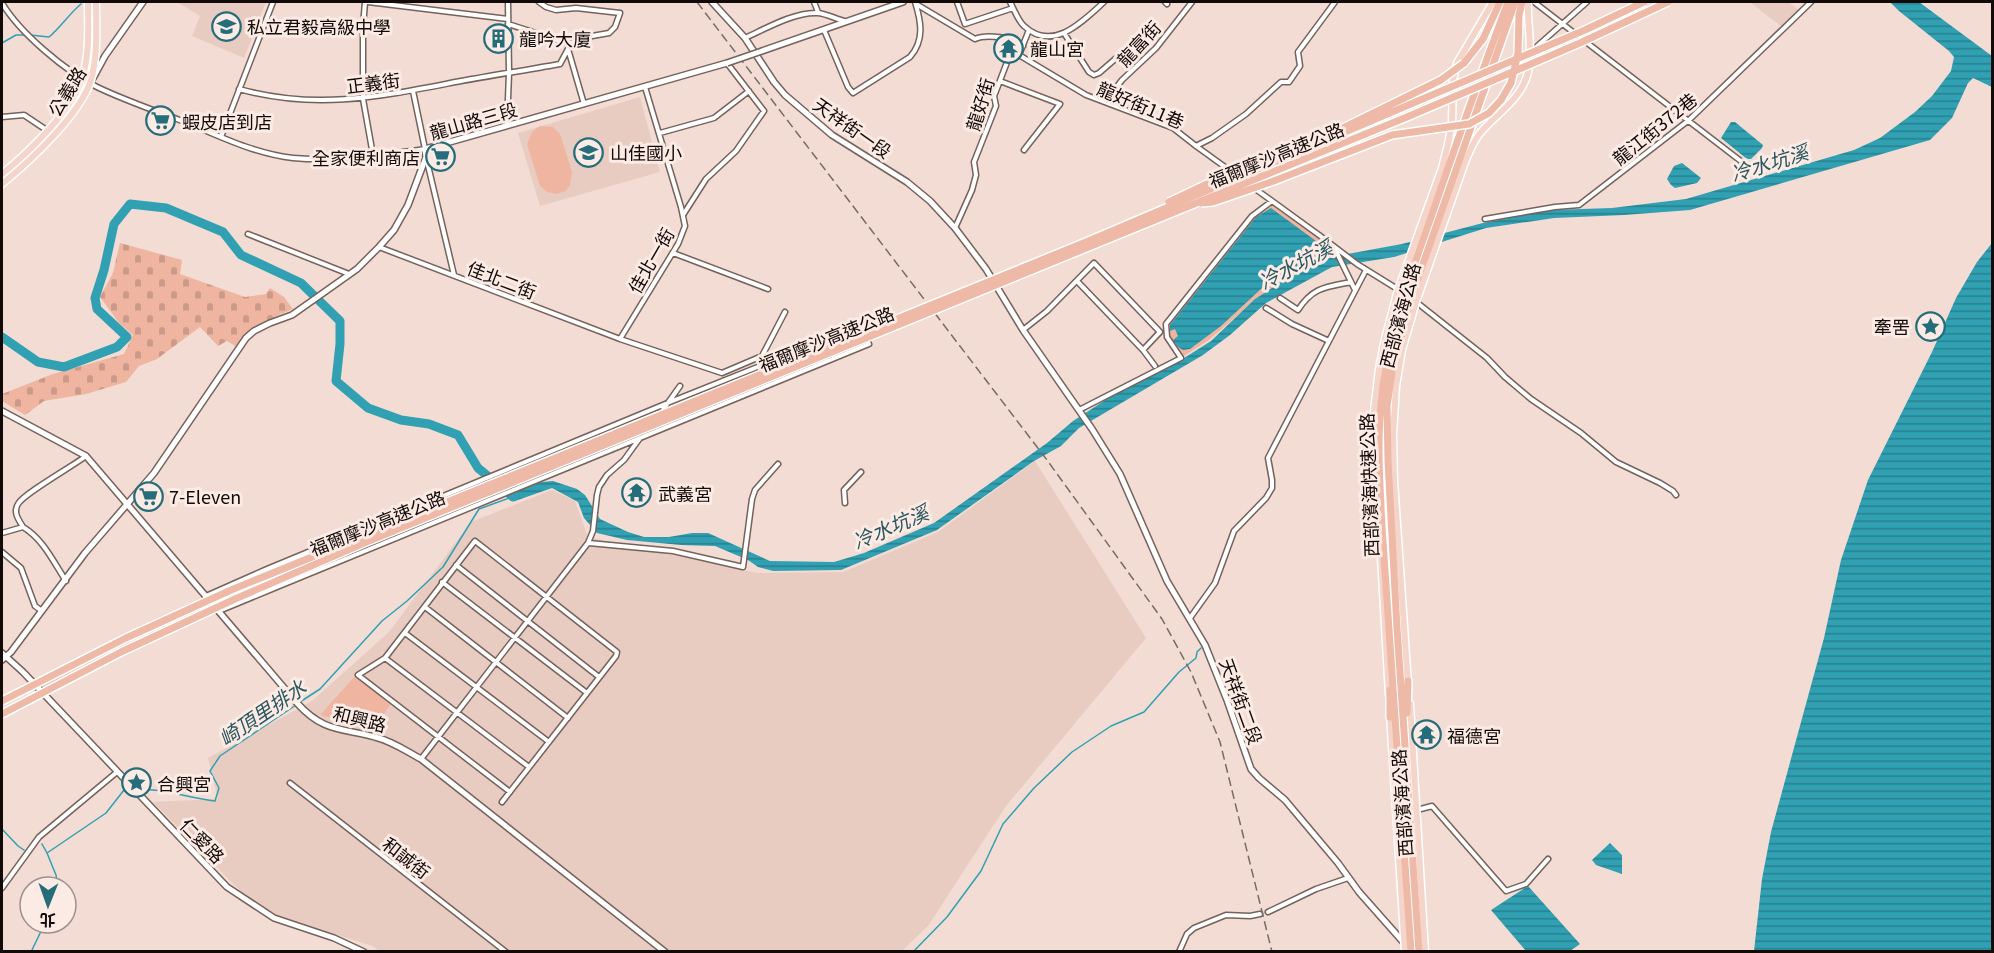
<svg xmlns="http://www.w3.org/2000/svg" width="1994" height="953" font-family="Georgia,'Noto Sans TC',serif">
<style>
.built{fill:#e9ccc1}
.green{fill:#efb5a1}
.cemetery{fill:url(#cemetery-stones)}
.water{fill:url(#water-rules)}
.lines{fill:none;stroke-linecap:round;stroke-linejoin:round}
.stream{stroke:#30a0b2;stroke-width:1.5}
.river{stroke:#30a0b2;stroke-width:9}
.street-casing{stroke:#75625b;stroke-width:7}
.secondary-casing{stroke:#75625b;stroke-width:8}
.primary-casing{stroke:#fff;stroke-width:9}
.highway-casing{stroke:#fff;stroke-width:10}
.street{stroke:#fff;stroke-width:4}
.secondary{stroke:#fff;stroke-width:5}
.primary{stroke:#f5d5ca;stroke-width:6}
.highway{stroke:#eeb9a7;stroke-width:7}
.rail{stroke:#786b66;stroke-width:1.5;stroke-dasharray:9 4.5;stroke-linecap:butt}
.secondary-bridge-casing{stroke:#75625b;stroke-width:8;stroke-linecap:butt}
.highway-bridge-casing{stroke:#fff;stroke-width:10;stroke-linecap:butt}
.secondary-bridge{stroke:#fff;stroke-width:5}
.highway-bridge{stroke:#eeb9a7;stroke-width:7}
.labels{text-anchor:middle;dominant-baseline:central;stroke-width:6;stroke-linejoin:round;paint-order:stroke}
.poi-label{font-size:18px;fill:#110a08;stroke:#fceae4;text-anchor:start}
.street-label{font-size:18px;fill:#110a08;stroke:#fceae4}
.water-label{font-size:20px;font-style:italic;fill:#29575f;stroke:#fceae4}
</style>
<defs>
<pattern id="cemetery-stones" width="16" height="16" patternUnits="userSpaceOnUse" patternTransform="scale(1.5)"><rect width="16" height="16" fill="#efb5a1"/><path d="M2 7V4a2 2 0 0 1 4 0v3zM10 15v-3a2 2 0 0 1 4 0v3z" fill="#cc9a89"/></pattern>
<pattern id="water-rules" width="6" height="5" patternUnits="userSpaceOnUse" patternTransform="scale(1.5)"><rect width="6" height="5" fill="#30a0b2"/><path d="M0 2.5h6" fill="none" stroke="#27818f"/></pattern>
</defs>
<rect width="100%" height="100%" fill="#f2dcd4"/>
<path class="built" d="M177,2H266L244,58L192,36L200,16Z
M1750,2H1788L1799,10L1782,27Z
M640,97L660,172L540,206L518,133Z
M1035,461L1146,638L1006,806L928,926L902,951H380L372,946L270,913L247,898L153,802L218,799L208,758L312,701L389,632L471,522L552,490L575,501L588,537L757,573L843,572L938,532Z"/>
<path class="green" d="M540,126L553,127L560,134L572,172L570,185L566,191L556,194L547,192L540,186L527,144L532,132Z
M1273,203L1334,249L1333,252L1261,295L1209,340L1184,356L1168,336L1167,324L1254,217Z
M124,637L134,649L46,693L36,681Z
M356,675L390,705L373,730L320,715Z"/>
<path class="cemetery" d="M120,243L182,260L180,274L245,297L266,294L270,288L284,297L293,309L270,319L253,329L237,347L227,341L218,346L200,327L157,359L139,366L126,382L86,394L44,401L25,415L2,401V394L53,374L124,354L133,335L119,323L100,297L113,273Z"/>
<path class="water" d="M1890,2H1919L1992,56V87L1973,78L1968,83L1952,118L1930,140L1690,210L1624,215L1554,218L1486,228L1394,257L1332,267L1266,303L1230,335L1203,355L1079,428L1061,446L1034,461L937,530L841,570L773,571L758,567L748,560L715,546L681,545L627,540L597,533L584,518L578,502L552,488L515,501L507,494L542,482L553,481L577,489L585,495L600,519L628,532L644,537H669L692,533H708L770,561L834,562L864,553L934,523L1047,443L1073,421L1124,388L1181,360L1211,341L1255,299L1283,281L1331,257L1402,244L1483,223L1551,210L1612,208L1686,199L1854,150L1880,138L1915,112L1932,96L1951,71L1954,57L1949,51L1899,11Z
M1731,122H1735L1763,145L1762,148L1751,159H1747L1721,138Z
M1682,163L1701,178L1697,183L1675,188L1671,185L1667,179L1674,166Z
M1271,208L1316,241L1313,251L1316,259L1262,288L1221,326L1190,349L1183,350L1178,347L1173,340L1178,336L1175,329L1170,331V325L1256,217Z
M1992,243V951H1754L1762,879L1771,832L1824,638L1841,560L1868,480L1932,352L1956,298L1977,262Z
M1610,843L1622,855V874L1596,865L1592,860Z
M1528,886L1580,944L1570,951H1526L1491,910Z"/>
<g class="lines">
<path class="stream" d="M30,35L49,37C61,27 69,14 81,4
M2,43L16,35H25
M300,702L320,689L382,621L407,601L443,567L479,509L512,497
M136,789C162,788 189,798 215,801L219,788L210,771L220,756L296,705
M2,829L18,846L24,850
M42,844L47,853
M58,887L56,875L47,853L106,813L124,790L131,789
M31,952L45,923
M913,952L947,917L981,871L1003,824L1034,788L1072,752L1111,726L1144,712L1179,672L1196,658L1197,652L1201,648"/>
<path class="river" d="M2,337L38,362L64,367L117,347L127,337L97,309L95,298L104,270L114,224L130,204L166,208L223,232L241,255L301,283L340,321V344L336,381L368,408L401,420L429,424L458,435L478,468L513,497L515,496"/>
<defs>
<path id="street" d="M365,2L363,27V99L373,155
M368,2L508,19
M539,2L546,7L556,10L576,8L620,13L615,27L609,33L581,38L570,44L568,49L584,104
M814,2L818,12
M957,2L965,24L1013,8
M1010,2C1014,9 1018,21 1024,26C1053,53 1083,21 1104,2
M1165,2L1167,4
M1534,2L1755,172
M2,3C20,33 65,71 97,87C126,101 159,112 190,124C223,138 257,154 293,158C337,162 382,155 425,149L413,91
M916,4L975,39C986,34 1014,37 1023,46
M508,24L570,44
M824,30L848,87L853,93L910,57C925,40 921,21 915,2
M1064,33L1089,72L1094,75L1099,73L1143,35
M745,38C765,29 794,12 817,13C825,13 836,19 844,21
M1534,49L1587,2
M1019,55L1086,95L1173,128L1196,146L1319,235L1357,264L1399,290
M1000,81L1060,104L1024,150
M239,89C318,111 383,96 461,81C494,75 527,70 560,64L568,49
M1105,102L1122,80L1156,48L1192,2
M2,117L24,115L54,135
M507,125L509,73L508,2
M660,133L714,118L749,91
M221,137L273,2
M1196,146L1212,138L1246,114L1281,82H1289L1300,66L1298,52L1335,2
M426,157L454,275
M683,215L706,179L736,151L764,111L727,63
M1485,219L1555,207L1579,205L1689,120L1811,2
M955,228L972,190L976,175L974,162L996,106L994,96L996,91L1009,57L1019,55L1029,30
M248,234L349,274
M379,247L620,339L722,373L762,356L785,312
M1335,249L1355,290
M673,253L768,289
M1077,281L1143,350L1155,366
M1280,298L1298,310C1313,287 1326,287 1351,282
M1415,301L1487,358L1505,377L1531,399L1581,433L1616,462L1660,483L1673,491L1676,495
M1266,308L1292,324L1329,341
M1023,330L1047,311L1094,263L1160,332L1143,350
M620,339L678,244L685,226L681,207L645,87
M1079,410L1181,358L1167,337L1166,324L1252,216L1272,201
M660,414L680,386
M845,503L844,490L861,472
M23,527C18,519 13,512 18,504C23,494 73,466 86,456
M2,533L23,527C43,539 53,561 66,581
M589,543L673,551L743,567L752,499L755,490L778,464
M2,552L21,568L35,606L42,611
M456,565L599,677
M267,569L670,402L835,336L861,326L863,332
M442,582L587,693
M277,587L869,344L866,339
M206,596L267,569L277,587L219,611
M425,607L568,718
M1190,618L1215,583L1234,531L1266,498L1272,488V480L1268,458L1366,270
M405,633L549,742
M385,658L529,767
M421,759L588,543L593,531L597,495L599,487L607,475L624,460L640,438
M290,783L506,952
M502,802C540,753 578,705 616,656L617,652L475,541L385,658L358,675L510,792
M1417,810L1432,806L1506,891L1526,884L1548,859
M2,888L39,837L117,772
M1268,912L1316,889L1348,878
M1179,952L1187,934L1194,928L1226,915L1250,916L1260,914"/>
<path id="secondary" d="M712,2L745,38L774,82L785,95L832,135L907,182L930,201L955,228L986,269L1023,330L1092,429L1120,474L1167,581L1205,645L1227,700L1251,769L1259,778L1285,800L1338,863L1359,892L1405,944
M762,51L903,2
M93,78L105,56L143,2
M2,411L86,456L297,703C323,732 341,728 375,737C392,741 406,751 421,759L665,952
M2,653L23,672L227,887L274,918L334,938L364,952
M2,660L11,652L85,553L154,473L246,338L254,331L270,323L292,315L357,269L379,247L394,230L408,205L426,157L425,149L727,63"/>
<path id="primary" d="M2,174C28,153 75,108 83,75C90,51 88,26 88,2
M2,184C30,161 80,115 91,80C98,55 96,27 96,2
M1408,684L1394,481L1393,435L1396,386L1402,350L1416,302L1465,162C1469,153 1473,142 1480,133C1497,113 1522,99 1528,72C1533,49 1527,25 1528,2
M1389,695L1375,454L1374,411L1379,369L1384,343L1398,290L1442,168L1448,144L1452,123L1453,80L1457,63L1493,2
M1410,704L1425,952
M1390,715L1405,952"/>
<path id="highway" d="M1518,53L1519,15L1522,2
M1464,63L1483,39L1500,2
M1407,713L1408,681
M1390,717V690
M1411,952L1382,527C1380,486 1377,445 1381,404C1386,341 1409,279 1430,220C1455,147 1481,74 1508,2
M1419,952L1397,628L1388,461L1387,406L1393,366L1411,298L1515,2"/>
</defs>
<use href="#street" class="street-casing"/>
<use href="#secondary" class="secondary-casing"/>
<use href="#primary" class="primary-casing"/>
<use href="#highway" class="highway-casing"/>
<use href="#street" class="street"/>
<use href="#secondary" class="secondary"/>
<use href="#primary" class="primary"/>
<use href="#highway" class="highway"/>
<path class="rail" d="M697,2L1047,460L1162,619L1191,672L1220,742L1272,952"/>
<defs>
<path id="secondary-bridge" d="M727,63L762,51"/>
<path id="highway-bridge" d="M1169,202L1245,166L1341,129L1441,80L1464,63
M1201,203L1213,202L1271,182L1392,135L1469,124L1489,113L1501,100L1511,83L1518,53
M2,701L126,638L231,590L1086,242L1585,30L1644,2
M2,714L121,652L235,599L364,543L1407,117L1580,43L1668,2"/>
</defs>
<use href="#secondary-bridge" class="secondary-bridge-casing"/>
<use href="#highway-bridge" class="highway-bridge-casing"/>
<use href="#secondary-bridge" class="secondary-bridge"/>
<use href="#highway-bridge" class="highway-bridge"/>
</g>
<defs>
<symbol id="school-ring" viewBox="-11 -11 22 22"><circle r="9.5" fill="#fceae4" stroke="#256d7a" stroke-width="1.5"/><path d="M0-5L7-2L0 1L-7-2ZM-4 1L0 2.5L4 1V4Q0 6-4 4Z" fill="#256d7a"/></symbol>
<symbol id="building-ring" viewBox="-11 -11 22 22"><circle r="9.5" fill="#fceae4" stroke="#256d7a" stroke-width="1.5"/><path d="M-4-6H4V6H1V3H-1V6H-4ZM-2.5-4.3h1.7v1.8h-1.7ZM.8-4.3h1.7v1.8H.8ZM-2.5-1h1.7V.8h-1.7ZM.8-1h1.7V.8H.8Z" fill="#256d7a"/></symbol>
<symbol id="temple-ring" viewBox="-11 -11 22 22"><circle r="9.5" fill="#fceae4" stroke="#256d7a" stroke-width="1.5"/><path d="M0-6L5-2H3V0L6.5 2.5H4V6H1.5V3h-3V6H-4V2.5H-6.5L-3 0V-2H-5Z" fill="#256d7a"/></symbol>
<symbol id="supermarket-ring" viewBox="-11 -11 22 22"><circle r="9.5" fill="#fceae4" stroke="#256d7a" stroke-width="1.5"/><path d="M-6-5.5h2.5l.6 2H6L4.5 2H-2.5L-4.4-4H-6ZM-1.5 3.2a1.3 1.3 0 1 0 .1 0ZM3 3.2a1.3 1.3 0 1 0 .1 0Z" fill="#256d7a"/></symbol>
<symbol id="sight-ring" viewBox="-11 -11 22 22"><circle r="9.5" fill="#fceae4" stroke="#256d7a" stroke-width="1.5"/><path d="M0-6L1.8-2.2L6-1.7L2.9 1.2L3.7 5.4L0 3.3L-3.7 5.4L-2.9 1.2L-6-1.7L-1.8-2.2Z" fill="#256d7a"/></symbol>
</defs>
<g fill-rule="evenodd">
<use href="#school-ring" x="210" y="10" width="33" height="33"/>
<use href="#building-ring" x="482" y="22" width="33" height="33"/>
<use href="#temple-ring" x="992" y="32" width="33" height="33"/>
<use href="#supermarket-ring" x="144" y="104" width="33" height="33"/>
<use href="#school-ring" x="572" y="136" width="33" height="33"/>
<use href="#supermarket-ring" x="424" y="140" width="33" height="33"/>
<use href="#sight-ring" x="1914" y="310" width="33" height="33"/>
<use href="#temple-ring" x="620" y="476" width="33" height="33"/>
<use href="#supermarket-ring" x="132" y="480" width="33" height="33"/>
<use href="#temple-ring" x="1410" y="718" width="33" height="33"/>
<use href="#sight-ring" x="120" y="766" width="33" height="33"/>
</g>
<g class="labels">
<g class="poi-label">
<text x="247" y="26">私立君毅高級中學</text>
<text x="519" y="38">龍吟大廈</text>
<text x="1030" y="48">龍山宮</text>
<text x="182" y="121">蝦皮店到店</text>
<text x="610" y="152">山佳國小</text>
<text x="420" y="157" text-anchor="end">全家便利商店</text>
<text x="1910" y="326" text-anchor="end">牽罟</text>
<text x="658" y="493">武義宮</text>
<text x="169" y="496">7-Eleven</text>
<text x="1447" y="735">福德宮</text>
<text x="157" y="783">合興宮</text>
</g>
<g class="street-label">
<text transform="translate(1138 43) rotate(-47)">龍富街</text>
<text transform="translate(373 82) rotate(-7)">正義街</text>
<text transform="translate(66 91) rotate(-58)">公義路</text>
<text transform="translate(979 104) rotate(-73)">龍好街</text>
<text transform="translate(1141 104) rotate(23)">龍好街11巷</text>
<text transform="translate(473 120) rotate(-16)">龍山路三段</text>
<text transform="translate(853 127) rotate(35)">天祥街一段</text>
<text transform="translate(1654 128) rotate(-39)">龍江街372巷</text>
<text transform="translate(1276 154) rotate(-22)">福爾摩沙高速公路</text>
<text transform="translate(650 260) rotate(-60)">佳北一街</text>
<text transform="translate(502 279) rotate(21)">佳北二街</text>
<text transform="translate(1399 315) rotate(-75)">西部濱海公路</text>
<text transform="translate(826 338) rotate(-22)">福爾摩沙高速公路</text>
<text transform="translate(1368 485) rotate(-92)">西部濱海快速公路</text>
<text transform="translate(377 522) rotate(-22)">福爾摩沙高速公路</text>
<text transform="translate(1242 701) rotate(70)">天祥街二段</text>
<text transform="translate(360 718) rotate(14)">和興路</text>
<text transform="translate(1401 803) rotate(-94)">西部濱海公路</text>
<text transform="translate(203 840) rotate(46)">仁愛路</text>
<text transform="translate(407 857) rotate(38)">和誠街</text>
</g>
<g class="water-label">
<text transform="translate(1769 162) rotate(-17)">冷水坑溪</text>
<text transform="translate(1295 264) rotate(-28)">冷水坑溪</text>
<text transform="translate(890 526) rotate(-23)">冷水坑溪</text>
<text transform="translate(262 712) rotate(-34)">崎頂里排水</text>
</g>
</g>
<rect width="1994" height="953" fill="none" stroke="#110a08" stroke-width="6"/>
<g transform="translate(48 905) rotate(181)"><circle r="28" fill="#fceae4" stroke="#9e908c" stroke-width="1.5"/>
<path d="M0-4.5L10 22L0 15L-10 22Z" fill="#256d7a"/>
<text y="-9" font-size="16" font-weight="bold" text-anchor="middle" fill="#110a08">北</text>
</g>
</svg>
